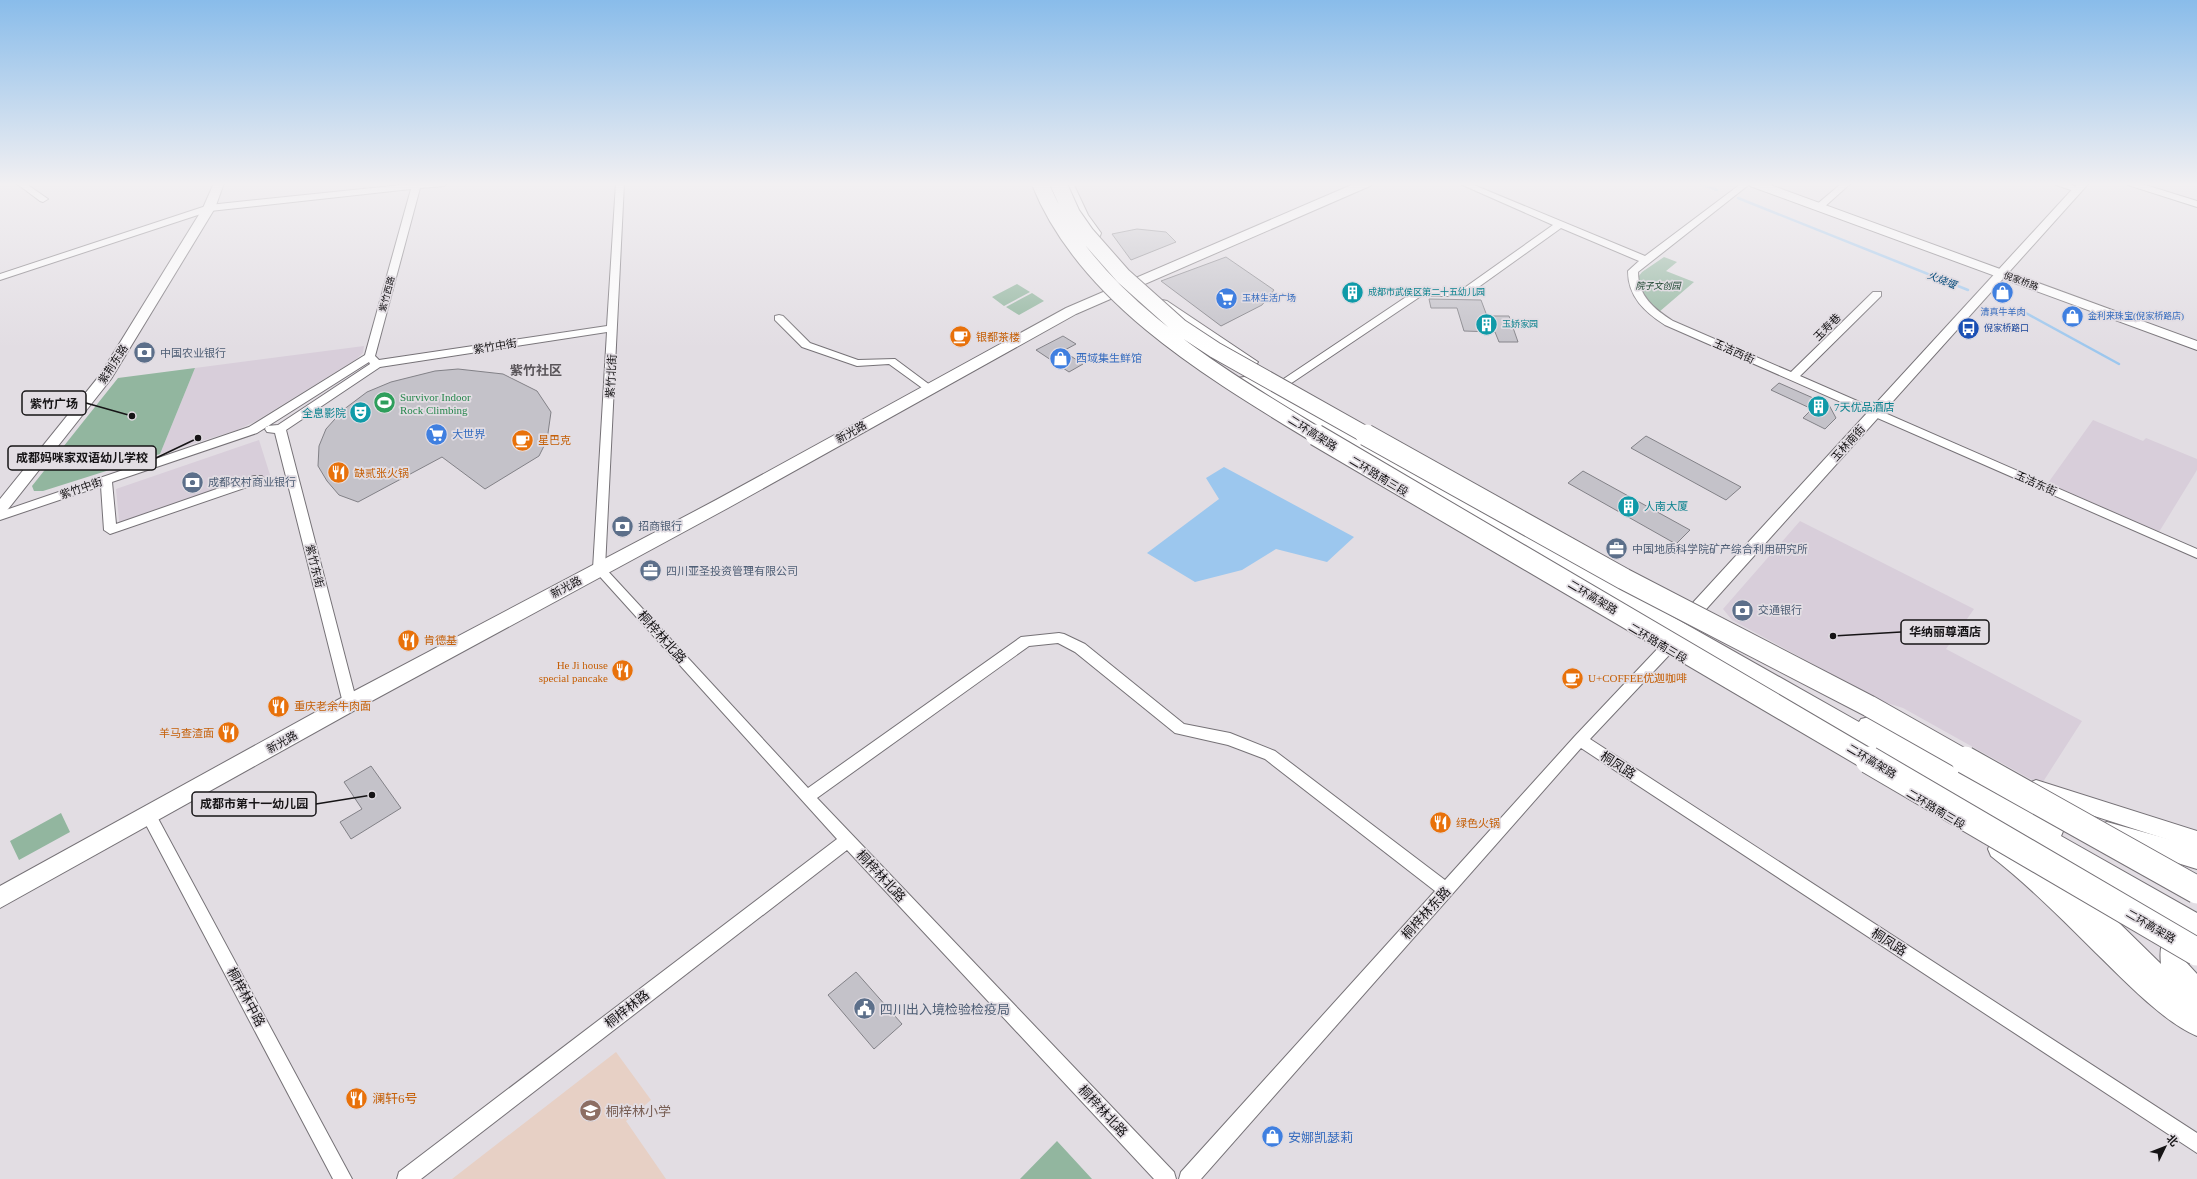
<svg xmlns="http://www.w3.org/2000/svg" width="2197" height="1179" font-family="'Times New Roman','Noto Sans SC',serif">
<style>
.built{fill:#d8ceda}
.education{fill:#e7d0c5}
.green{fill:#92b69f}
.water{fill:#9cc7ee}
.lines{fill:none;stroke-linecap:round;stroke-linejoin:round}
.stream{stroke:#9cc7ee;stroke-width:2.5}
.building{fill:#c4c2c9;stroke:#828187}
.minor-casing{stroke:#767277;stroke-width:2}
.tertiary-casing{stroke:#767277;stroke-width:2}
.secondary-casing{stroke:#767277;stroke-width:2}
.primary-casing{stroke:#767277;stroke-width:2}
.trunk-casing{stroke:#767277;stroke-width:2}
.minor{fill:#fff;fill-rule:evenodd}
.tertiary{fill:#fff;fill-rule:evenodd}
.secondary{fill:#fff;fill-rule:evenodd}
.primary{fill:#fff;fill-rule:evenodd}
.trunk{fill:#fff;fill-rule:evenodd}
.trunk-bridge-far2-casing{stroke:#767277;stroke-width:18;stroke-linecap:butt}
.trunk-bridge-far1-casing{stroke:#767277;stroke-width:23;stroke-linecap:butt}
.trunk-bridge-casing{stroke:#767277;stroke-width:29;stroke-linecap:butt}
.trunk-bridge-far2{stroke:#fff;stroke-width:16}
.trunk-bridge-far1{stroke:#fff;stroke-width:21}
.trunk-bridge{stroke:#fff;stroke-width:27}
.labels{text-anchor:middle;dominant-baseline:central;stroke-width:3.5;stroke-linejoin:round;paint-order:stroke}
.far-street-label{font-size:9px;fill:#161416;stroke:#e2dde3}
.far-park-label{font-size:9px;font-style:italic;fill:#123c26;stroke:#e2dde3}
.far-culture-label{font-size:9px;fill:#0d838f;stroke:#e2dde3;text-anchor:start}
.far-shop-label{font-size:9px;fill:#366cbe;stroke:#e2dde3;text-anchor:start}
.far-transit-label{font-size:9px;fill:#164399;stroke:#e2dde3;text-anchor:start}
.far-water-label{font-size:10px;font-style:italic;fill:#044a7a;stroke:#e2dde3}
.street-label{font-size:11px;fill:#161416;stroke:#e2dde3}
.food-label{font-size:11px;fill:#c56008;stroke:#e2dde3;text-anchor:start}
.service-label{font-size:11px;fill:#4e5e75;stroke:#e2dde3;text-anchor:start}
.shop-label{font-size:11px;fill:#366cbe;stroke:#e2dde3;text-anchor:start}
.leisure-label{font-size:11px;fill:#27864d;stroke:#e2dde3;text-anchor:start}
.culture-label{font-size:11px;fill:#0d838f;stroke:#e2dde3;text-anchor:start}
.quarter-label{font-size:13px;font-weight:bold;fill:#595459;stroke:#e2dde3}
.near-street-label{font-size:13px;fill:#161416;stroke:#e2dde3}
.near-service-label{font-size:13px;fill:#4e5e75;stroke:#e2dde3;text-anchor:start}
.near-food-label{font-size:13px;fill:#c56008;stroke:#e2dde3;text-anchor:start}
.near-education-label{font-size:13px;fill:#785e54;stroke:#e2dde3;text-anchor:start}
.near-shop-label{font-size:13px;fill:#366cbe;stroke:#e2dde3;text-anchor:start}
.leader{fill:none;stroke:#161416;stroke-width:1.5}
.callout-dot{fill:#161416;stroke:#e2dde3;stroke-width:1.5}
.callout{fill:#e2dde3;stroke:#161416;stroke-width:1.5}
.callout-label{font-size:12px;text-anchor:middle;font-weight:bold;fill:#161416}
</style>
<rect width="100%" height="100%" fill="#e2dde3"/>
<path class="built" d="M364,346L363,353L355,360L256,421L237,430L160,454L195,368Z
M2093,420L2143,441L2146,438L2197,459V470L2159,532L2048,483Z
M259,440L271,478L120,530L116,489Z
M1800,521L1974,609L1946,649L2082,721L2041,785L1903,708L1881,701L1732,620L1723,609Z"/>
<path class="education" d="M616,1052L651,1100L626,1121L666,1179H452Z"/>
<path class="green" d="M1664,257L1677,262L1666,271L1694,282L1659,312L1643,297L1635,281L1642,272Z
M1017,284L1030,292L1004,306L992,297Z
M1032,293L1044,301L1019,315L1006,307Z
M195,368L160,454L43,491H34L32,486L118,378Z
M61,813L70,832L19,860L10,841Z
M1057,1141L1092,1179H1020Z"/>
<path class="water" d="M1224,467L1354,537L1327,562L1276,549L1242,570L1195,582L1147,553L1219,499L1206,478Z"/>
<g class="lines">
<path class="stream" d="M1698,183L1717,190
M1738,198L1968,290
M2024,312L2119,364"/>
</g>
<path class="building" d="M1137,229L1166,232L1176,242L1131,260L1112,234Z
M1226,257L1274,290L1262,305L1221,326L1161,281Z
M1429,299L1481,300L1487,316H1509L1518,342H1499L1495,332L1464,331L1457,308H1431Z
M1063,336L1076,344L1063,351L1083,364L1069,372L1036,350Z
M458,369L503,374L537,391L551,412L547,440L539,456L485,489L442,457L358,502L339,495L327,481L318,466L319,446L326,429L343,410L367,392L391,382L435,371Z
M1779,383L1829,405L1836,418L1825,429L1803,418L1812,409L1771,390Z
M1646,436L1741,487L1726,500L1631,448Z
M1583,471L1690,530L1676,544L1568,483Z
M371,766L401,808L351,839L340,822L362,809L344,782Z
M856,972L902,1024L874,1049L828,995Z"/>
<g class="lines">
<defs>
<path id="minor" d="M16,183H25L48,199L43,202L40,201Z
M421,183H448L444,186L420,188L375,356L379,360L607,326L616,183H624L605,568L808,788L1021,637L1059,633L1064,634L1085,644L1184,724L1230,733L1275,751L1445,880L1575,736L1662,644H1672L1674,648L1672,652L1590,739L2197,1133V1153L1581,748L1201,1179H1179L1181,1172L1435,891L1265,759L1228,745L1175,733L1075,652L1058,643L1029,646L817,798L1174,1172L1176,1179H1154L847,850L421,1179H397L399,1172L837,839L593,569L607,332L380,367L286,430L357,703L355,707L350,709L345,707L343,703L275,433L267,432L265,429L267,426L278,425L370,364L369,362L257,433L112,482L116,524L254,476H262L264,479L262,482L110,534L104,530L101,486L0,520V512L249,427L365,355L411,189L210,211L0,280V274L209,205Z
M1458,183H1469L1645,256L1742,183H1751L1638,272C1638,296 1654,309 1673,321L1791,372L1873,292H1881V296L1800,376L2197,549V558L1665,325C1645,312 1628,297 1628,271L1639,261L1561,228L1466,296H1421L1290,384H1282L1281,382L1282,380L1415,291H1460L1553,225Z
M1842,183H1851L1822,209H1816V205Z
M2055,183H2067L2081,189L2077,192L2056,185Z
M2127,183H2139L2197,201V207L2128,185Z
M779,315L783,316L810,343L858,360L895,359L934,388L933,390H925L889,364L857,366L802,347L775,320V316Z
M149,809L154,811L352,1179H333L144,821L141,816L144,811Z"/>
<path id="tertiary" d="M214,183H224L215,208L111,379L5,513L0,514V499L100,375L203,208Z
M2078,183H2089L1700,616L1694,618L1688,616L1686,612L1688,608Z"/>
<path id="secondary" d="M1061,183H1073L1088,215L1101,233L1100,236H1090L1076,215Z
M1356,183H1372L1370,186L1076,314L728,508L357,709L0,908V886L343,697L716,500L1066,308Z
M1748,183H1765L2197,341V350L1750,186Z
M1162,300L1167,301L1258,362L1256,365H1246L1157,307L1155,304L1157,301Z
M2036,780L2197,831V849L2029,795L2026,789L2029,783Z
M1999,839C2023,848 2051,878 2070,896C2111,936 2150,977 2197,1010V1036C2163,1022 2123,979 2096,953C2062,919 2029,886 1991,856L1988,849L1991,842Z"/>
<path id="primary" d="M2107,822L2197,847V869L2099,839L2095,832L2099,825Z
M2054,865L2063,868L2161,964C2158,939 2169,919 2197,930V946L2185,952L2186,962L2197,974V1023L2188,1019L2134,975L2045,884L2042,876L2045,868Z"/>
<path id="trunk" d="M1244,377L1250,378L1859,722L1861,719L1869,717L1918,737L2025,798L2061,821L2064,829L2061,836L2197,913V939L2188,936L1238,386L1235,382L1238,378Z"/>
</defs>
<use href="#minor" class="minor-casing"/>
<use href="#tertiary" class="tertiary-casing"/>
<use href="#secondary" class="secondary-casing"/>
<use href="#primary" class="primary-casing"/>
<use href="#trunk" class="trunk-casing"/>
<use href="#minor" class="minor"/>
<use href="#tertiary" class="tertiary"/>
<use href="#secondary" class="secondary"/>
<use href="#primary" class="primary"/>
<use href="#trunk" class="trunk"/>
<defs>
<path id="trunk-bridge-far2" d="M1040,183C1087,299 1215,373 1318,436
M1058,183L1072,214L1086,234L1123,276L1180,327L1215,350L1368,436"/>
<path id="trunk-bridge-far1" d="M1316,435L1871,761
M1366,435L1624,579L1869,706L1966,761"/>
<path id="trunk-bridge" d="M1869,760L2197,952
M1965,760L2197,890"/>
</defs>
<use href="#trunk-bridge-far2" class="trunk-bridge-far2-casing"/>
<use href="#trunk-bridge-far1" class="trunk-bridge-far1-casing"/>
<use href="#trunk-bridge" class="trunk-bridge-casing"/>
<use href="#trunk-bridge-far2" class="trunk-bridge-far2"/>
<use href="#trunk-bridge-far1" class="trunk-bridge-far1"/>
<use href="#trunk-bridge" class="trunk-bridge"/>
</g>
<linearGradient id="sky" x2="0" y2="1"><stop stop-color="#89bcea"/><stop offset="0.53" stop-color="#f2f0f2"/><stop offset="1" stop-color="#f2f0f2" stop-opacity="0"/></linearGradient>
<rect width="2197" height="348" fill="url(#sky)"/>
<defs>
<symbol id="building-disc" viewBox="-11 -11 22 22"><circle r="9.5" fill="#0f9aa8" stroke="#e2dde3"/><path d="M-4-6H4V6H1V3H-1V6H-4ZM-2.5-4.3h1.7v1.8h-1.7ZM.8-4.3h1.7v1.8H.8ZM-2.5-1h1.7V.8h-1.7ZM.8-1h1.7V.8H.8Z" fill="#fff"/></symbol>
<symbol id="shop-disc" viewBox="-11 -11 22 22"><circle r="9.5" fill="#3f7fe0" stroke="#e2dde3"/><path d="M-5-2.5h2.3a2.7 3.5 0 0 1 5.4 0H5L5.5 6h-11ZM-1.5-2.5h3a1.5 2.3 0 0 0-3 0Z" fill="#fff"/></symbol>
<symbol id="supermarket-disc" viewBox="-11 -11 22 22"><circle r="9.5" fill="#3f7fe0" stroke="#e2dde3"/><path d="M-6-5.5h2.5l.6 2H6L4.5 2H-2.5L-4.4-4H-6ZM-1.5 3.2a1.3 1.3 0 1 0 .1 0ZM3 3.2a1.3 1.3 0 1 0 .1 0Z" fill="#fff"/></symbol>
<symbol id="bus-disc" viewBox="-11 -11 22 22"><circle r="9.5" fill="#1a4fb4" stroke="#e2dde3"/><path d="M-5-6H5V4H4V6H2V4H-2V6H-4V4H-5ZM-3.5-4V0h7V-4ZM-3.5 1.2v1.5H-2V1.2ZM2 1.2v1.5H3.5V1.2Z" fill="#fff"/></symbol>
<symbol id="cafe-disc" viewBox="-11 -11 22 22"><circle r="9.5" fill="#e8710a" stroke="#e2dde3"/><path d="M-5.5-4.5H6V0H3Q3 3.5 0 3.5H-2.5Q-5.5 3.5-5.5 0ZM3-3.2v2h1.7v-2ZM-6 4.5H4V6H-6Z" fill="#fff"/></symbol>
<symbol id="bank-disc" viewBox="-11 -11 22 22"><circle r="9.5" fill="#5c6f8a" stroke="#e2dde3"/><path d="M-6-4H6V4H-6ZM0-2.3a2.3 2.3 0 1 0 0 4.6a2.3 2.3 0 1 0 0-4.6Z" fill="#fff"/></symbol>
<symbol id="stadium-disc" viewBox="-11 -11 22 22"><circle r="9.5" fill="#2e9e5b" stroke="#e2dde3"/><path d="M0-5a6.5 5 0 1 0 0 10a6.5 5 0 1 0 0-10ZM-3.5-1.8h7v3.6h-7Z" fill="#fff"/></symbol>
<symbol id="theatre-disc" viewBox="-11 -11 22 22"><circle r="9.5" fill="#0f9aa8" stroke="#e2dde3"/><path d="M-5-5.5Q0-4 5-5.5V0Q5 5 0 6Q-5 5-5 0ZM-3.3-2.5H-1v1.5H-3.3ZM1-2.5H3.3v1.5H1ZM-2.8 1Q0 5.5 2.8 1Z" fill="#fff"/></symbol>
<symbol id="restaurant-disc" viewBox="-11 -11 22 22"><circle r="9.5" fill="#e8710a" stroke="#e2dde3"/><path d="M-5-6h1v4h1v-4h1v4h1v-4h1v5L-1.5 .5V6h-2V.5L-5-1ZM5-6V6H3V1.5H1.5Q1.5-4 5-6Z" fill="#fff"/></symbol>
<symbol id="office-disc" viewBox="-11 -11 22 22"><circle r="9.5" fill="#5c6f8a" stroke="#e2dde3"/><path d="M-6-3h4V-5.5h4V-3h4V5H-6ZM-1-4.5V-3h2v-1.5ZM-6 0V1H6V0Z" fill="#fff"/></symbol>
<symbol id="civic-disc" viewBox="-11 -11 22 22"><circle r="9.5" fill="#5c6f8a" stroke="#e2dde3"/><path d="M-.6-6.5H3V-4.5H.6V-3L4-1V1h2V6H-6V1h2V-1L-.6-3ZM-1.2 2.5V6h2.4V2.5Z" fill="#fff"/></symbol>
<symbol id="school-disc" viewBox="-11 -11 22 22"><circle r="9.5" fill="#8d6e63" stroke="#e2dde3"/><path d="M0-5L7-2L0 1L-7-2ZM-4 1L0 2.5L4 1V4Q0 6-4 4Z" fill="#fff"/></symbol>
</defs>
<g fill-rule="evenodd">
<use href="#building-disc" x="1340" y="280" width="25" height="25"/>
<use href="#shop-disc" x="1990" y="280" width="25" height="25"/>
<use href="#supermarket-disc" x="1214" y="286" width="25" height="25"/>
<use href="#shop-disc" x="2060" y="304" width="25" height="25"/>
<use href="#building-disc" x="1474" y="312" width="25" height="25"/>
<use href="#bus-disc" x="1956" y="316" width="25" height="25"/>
<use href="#cafe-disc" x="948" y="324" width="25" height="25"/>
<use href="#bank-disc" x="132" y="340" width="25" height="25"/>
<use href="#shop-disc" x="1048" y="346" width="25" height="25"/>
<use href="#stadium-disc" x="372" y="390" width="25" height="25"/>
<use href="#building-disc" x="1806" y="394" width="25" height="25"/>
<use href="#theatre-disc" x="348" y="400" width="25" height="25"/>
<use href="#supermarket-disc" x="424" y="422" width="25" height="25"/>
<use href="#cafe-disc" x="510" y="428" width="25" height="25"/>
<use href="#restaurant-disc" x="326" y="460" width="25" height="25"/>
<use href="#bank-disc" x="180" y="470" width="25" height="25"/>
<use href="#building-disc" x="1616" y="494" width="25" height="25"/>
<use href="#bank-disc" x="610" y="514" width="25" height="25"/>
<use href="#office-disc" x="1604" y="536" width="25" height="25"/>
<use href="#office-disc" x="638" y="558" width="25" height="25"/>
<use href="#bank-disc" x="1730" y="598" width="25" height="25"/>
<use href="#restaurant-disc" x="396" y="628" width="25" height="25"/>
<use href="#restaurant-disc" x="610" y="658" width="25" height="25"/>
<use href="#cafe-disc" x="1560" y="666" width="25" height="25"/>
<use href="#restaurant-disc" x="266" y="694" width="25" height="25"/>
<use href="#restaurant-disc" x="216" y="720" width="25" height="25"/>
<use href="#restaurant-disc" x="1428" y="810" width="25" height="25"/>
<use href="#civic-disc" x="852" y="996" width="25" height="25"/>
<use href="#restaurant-disc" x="344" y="1086" width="25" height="25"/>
<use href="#school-disc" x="578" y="1098" width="25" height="25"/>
<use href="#shop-disc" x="1260" y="1124" width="25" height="25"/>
</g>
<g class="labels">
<g class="far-street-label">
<text transform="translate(2021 281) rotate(20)">倪家桥路</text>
<text transform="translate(387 294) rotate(-75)">紫竹西路</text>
</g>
<g class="far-park-label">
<text x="1658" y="286">院子文创园</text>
</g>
<g class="far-culture-label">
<text x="1368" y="292">成都市武侯区第二十五幼儿园</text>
<text x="1502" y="324">玉娇家园</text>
</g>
<g class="far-shop-label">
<text x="1242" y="298">玉林生活广场</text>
<text x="2003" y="312" text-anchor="middle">清真牛羊肉</text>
<text x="2088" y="316">金利来珠宝(倪家桥路店)</text>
</g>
<g class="far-transit-label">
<text x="1984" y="328">倪家桥路口</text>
</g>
<g class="far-water-label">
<text transform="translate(1942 280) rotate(22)">火烧堰</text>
</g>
<g class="street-label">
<text transform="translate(1827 327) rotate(-45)">玉寿巷</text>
<text transform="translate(495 346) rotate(-9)">紫竹中街</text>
<text transform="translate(1734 351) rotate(24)">玉洁西街</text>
<text transform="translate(113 364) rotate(-57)">紫荆东路</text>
<text transform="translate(611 376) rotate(-87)">紫竹北街</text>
<text transform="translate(851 432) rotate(-29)">新光路</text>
<text transform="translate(1313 433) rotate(32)">二环高架路</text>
<text transform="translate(1848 443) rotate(-48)">玉林南街</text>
<text transform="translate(1379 476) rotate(31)">二环路南三段</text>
<text transform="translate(2036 483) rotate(24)">玉洁东街</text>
<text transform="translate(81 488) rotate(-19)">紫竹中街</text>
<text transform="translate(315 566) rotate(76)">紫竹东街</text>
<text transform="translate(566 587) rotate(-28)">新光路</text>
<text transform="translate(1593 597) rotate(31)">二环高架路</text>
<text transform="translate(1658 643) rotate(31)">二环路南三段</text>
<text transform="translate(282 742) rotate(-29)">新光路</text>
<text transform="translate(1872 761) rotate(31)">二环高架路</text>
<text transform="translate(1936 809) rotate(31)">二环路南三段</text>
<text transform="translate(2151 926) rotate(30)">二环高架路</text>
</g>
<g class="food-label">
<text x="976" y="337">银都茶楼</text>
<text x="538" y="440">星巴克</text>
<text x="354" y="473">缺贰张火锅</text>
<text x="424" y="640">肯德基</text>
<text x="608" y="665" text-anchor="end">He Ji house<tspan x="608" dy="13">special pancake</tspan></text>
<text x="1588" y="678">U+COFFEE优迦咖啡</text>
<text x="294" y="706">重庆老余牛肉面</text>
<text x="214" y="733" text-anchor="end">羊马查渣面</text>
<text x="1456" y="823">绿色火锅</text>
</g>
<g class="service-label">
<text x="160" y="353">中国农业银行</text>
<text x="208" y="482">成都农村商业银行</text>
<text x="638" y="526">招商银行</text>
<text x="1632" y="549">中国地质科学院矿产综合利用研究所</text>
<text x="666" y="571">四川亚圣投资管理有限公司</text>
<text x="1758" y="610">交通银行</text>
</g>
<g class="shop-label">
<text x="1076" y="358">西域集生鲜馆</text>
<text x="452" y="434">大世界</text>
</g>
<g class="leisure-label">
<text x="400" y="397">Survivor Indoor<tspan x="400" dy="13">Rock Climbing</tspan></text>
</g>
<g class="culture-label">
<text x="1834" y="407">7天优品酒店</text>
<text x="346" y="413" text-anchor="end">全息影院</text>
<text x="1644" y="506">人南大厦</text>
</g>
<g class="quarter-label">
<text x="536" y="370">紫竹社区</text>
</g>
<g class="near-street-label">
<text transform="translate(662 637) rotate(48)">桐梓林北路</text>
<text transform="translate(1618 765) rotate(33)">桐凤路</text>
<text transform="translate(881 876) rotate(47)">桐梓林北路</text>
<text transform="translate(1426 913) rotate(-48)">桐梓林东路</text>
<text transform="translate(1889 942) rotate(33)">桐凤路</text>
<text transform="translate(246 997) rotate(62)">桐梓林中路</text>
<text transform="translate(627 1009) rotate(-38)">桐梓林路</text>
<text transform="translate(1103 1111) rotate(47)">桐梓林北路</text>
</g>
<g class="near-service-label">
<text x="880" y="1009">四川出入境检验检疫局</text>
</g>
<g class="near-food-label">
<text x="372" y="1098">澜轩6号</text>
</g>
<g class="near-education-label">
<text x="606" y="1111">桐梓林小学</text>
</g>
<g class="near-shop-label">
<text x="1288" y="1137">安娜凯瑟莉</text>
</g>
</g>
<path class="leader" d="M132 416L86 403M198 438L156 458M1833 636L1901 632M372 795L316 804"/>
<g class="callout-dot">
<circle cx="132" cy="416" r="4"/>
<circle cx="198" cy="438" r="4"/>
<circle cx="1833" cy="636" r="4"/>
<circle cx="372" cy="795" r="4"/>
</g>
<g class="callout">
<rect x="22" y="391" width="64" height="24" rx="4"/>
<rect x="8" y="446" width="148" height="24" rx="4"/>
<rect x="1901" y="620" width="88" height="24" rx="4"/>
<rect x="192" y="792" width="124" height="24" rx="4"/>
</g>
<g class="callout-label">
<text x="54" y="408">紫竹广场</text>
<text x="82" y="462">成都妈咪家双语幼儿学校</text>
<text x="1945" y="636">华纳丽尊酒店</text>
<text x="254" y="808">成都市第十一幼儿园</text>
</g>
<g transform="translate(2165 1147) rotate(47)" stroke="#e2dde3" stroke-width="3" paint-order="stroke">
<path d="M0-3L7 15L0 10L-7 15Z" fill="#161416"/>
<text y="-6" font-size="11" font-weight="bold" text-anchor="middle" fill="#161416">北</text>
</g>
</svg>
